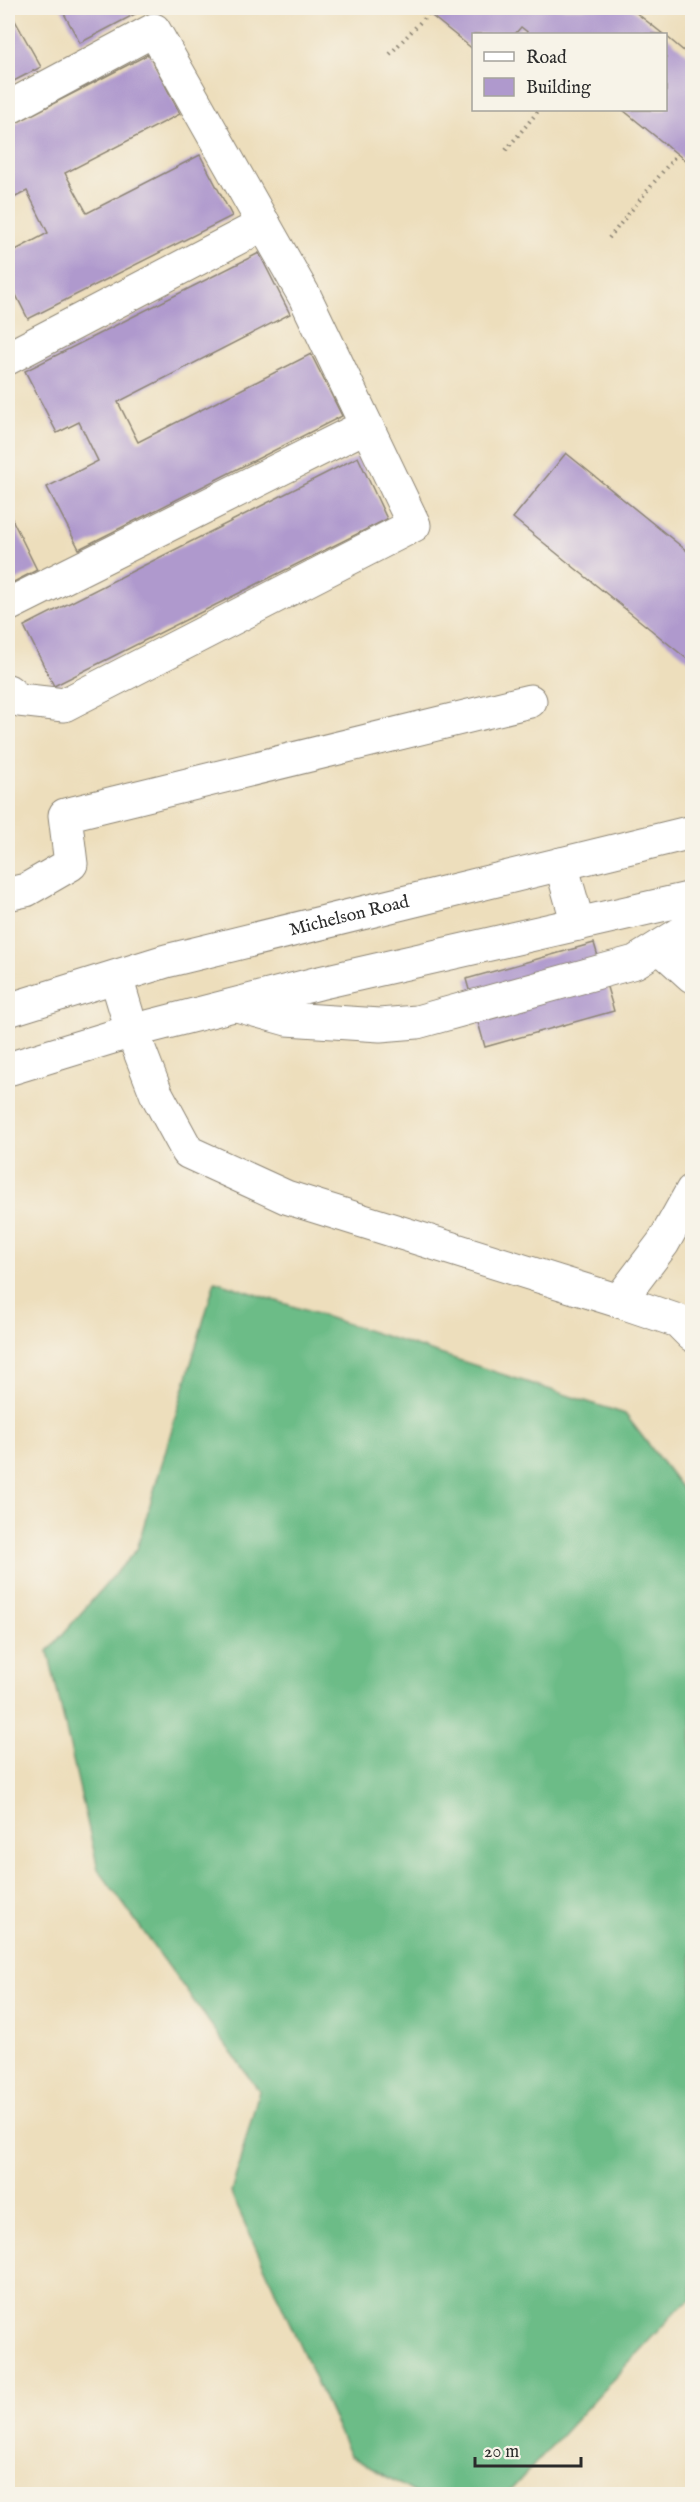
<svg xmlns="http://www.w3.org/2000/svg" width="700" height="2502" font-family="'IM FELL English',serif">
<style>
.forest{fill:#6cbc87;stroke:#4c7459;stroke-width:1.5}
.building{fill:#af99cd}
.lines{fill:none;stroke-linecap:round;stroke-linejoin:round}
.minor-casing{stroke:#8c8474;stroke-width:35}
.path{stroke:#8c8474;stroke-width:4;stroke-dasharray:1.5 4.5;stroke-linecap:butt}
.minor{stroke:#fff;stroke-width:33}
.labels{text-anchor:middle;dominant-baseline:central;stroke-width:4.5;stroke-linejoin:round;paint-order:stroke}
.street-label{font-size:18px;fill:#2b2b2b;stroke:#f7f3e8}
</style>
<rect width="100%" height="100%" fill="#f7f3e8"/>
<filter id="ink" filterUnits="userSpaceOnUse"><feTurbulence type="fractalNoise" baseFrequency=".0167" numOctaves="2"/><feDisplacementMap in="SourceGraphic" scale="12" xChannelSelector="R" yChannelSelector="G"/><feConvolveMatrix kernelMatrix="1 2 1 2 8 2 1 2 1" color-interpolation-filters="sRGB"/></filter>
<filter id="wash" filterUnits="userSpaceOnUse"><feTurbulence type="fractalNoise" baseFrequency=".008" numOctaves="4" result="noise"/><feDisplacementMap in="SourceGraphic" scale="24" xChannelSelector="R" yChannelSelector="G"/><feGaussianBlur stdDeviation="1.35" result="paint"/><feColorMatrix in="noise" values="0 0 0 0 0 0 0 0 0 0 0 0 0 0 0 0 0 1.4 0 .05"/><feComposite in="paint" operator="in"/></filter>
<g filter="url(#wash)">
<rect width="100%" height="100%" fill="#eddebc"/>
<path class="forest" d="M215,1281L625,1414L692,1501V2299L679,2308L507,2494H417L350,2456L231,2193L259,2091L98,1869L48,1651L137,1549Z"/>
<g id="blocks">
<path class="building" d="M8,8L41,67L8,84Z
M61,8H137L139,12L80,43Z
M422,8H630L663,34H530L521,27L515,34H474V50Z
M666,36L692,58V166L623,110H666Z
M149,54L180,114L65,173L87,213L200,155L232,216L28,319L8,279V254L48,233L27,191L8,201V127Z
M259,253L290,314L118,402L138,442L311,354L342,416L79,549L47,487L98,461L79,422L57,433L25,371Z
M8,438L14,452L8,455Z
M566,453L692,555V663L513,518Z
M358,457L387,519L54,686L24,626Z
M8,511L37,570L8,585Z
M594,943L614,1011L485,1047L466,979Z"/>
</g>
</g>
<g filter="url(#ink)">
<use href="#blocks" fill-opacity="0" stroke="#8c8474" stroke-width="1.5"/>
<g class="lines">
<defs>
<g id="minor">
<path d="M8,108L154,30L305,297L414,525L64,705L19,700L8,691"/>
<path d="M8,358L264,224"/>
<path d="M8,605L366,426"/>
<path d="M561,864L578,924"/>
<path d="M8,894L26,890L71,864L65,815L530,701"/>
<path d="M660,947L692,976"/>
<path d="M116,977L132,1031L156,1093L188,1152L286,1197L619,1301L678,1321L692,1335"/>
<path d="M237,1005L287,1019L380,1025L417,1022L635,962L685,931L692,921"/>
<path id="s1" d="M8,1010L166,961L692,832"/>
<path d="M8,1069L132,1031L319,983L692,898"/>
<path d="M619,1301L663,1243L692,1191"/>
</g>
</defs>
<use href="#minor" class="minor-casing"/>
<path class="path" d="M390,54L429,13
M506,150L539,110
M609,238L677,154"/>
<use href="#minor" class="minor"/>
</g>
</g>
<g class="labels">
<g class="street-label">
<text stroke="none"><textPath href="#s1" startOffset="354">Michelson Road</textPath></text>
</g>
</g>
<rect width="700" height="2502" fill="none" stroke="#f7f3e8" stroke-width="30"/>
<rect x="472" y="33" width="195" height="78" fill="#f7f3e8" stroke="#a5a39c" stroke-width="1.5"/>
<rect x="484" y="52" width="30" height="9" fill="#ffffff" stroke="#a5a39c" stroke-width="1.5"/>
<text x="526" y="63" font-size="18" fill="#2b2b2b">Road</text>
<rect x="484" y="78" width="30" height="18" fill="#af99cd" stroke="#a5a39c" stroke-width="1.5"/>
<text x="526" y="93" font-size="18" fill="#2b2b2b">Building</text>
<path d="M475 2457v9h106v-9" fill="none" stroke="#2b2b2b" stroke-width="3"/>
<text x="484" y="2457" font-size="18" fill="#2b2b2b" stroke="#f7f3e8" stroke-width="4.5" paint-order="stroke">20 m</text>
</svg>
